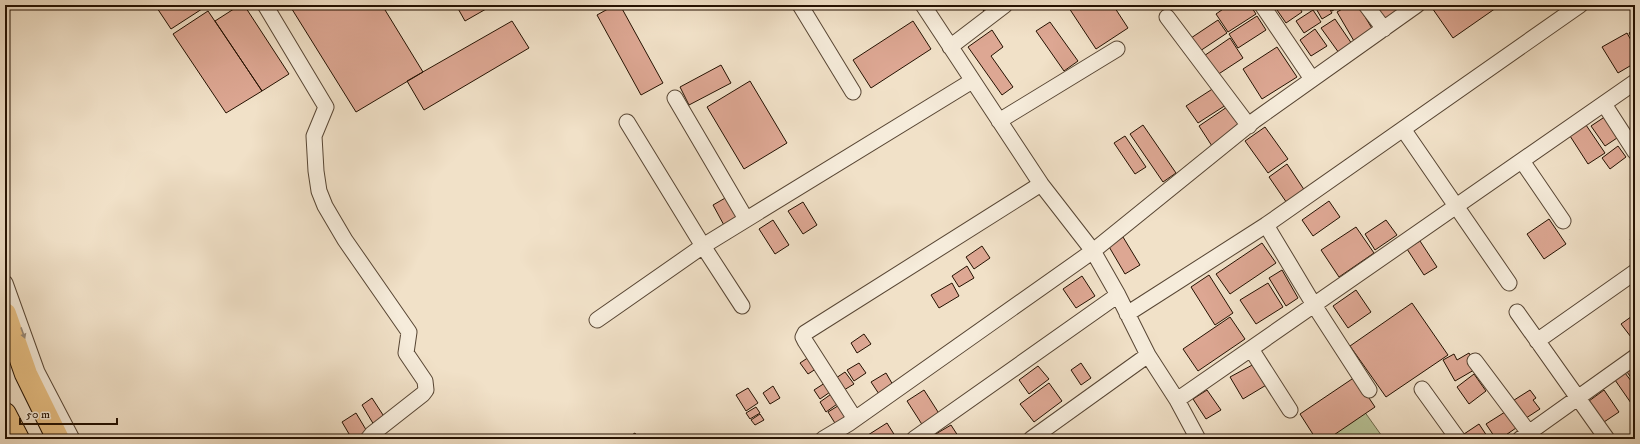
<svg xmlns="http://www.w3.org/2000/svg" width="1640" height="444" font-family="'IM FELL DW Pica',serif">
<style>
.green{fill:#b8c397;stroke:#6e6a4c}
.building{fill:#dda793;stroke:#241101}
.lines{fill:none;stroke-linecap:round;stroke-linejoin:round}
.minor-casing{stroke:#574533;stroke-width:17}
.highway-casing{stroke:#241101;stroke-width:24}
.minor{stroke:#f6ecdb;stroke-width:15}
.highway{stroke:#e8c084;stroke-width:22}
.oneway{fill:#988979}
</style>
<rect width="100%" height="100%" fill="#f1e1c8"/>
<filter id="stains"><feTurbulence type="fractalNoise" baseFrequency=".005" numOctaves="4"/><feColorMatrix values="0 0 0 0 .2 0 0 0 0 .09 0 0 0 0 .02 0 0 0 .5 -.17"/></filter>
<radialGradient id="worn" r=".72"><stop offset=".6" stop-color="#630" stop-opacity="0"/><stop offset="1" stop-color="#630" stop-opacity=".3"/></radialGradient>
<path class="green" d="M1364,411L1384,439H1326Z"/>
<path class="building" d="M155,5H203L205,7L171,29Z
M240,5H244L289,74L262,91L215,21Z
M292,5H382L423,72L356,112L290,6Z
M456,5H493L465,21Z
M615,5H620L663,83L641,95L597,15Z
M980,5H998L985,13Z
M1067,5H1113L1128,28L1096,49Z
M1229,5H1250L1256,14L1228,32L1216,14Z
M1284,5H1298L1302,12L1286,23L1277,10Z
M1314,5H1327L1332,13L1322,19Z
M1329,5H1342L1332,11Z
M1349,5H1358L1373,30L1354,41L1337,12Z
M1375,5H1401L1403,8L1383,20Z
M1430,5H1493L1496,8L1453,38Z
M1313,10L1321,22L1304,33L1296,21Z
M208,11L262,91L226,113L173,34Z
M1257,16L1266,30L1238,48L1229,34Z
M1335,19L1352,44L1339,53L1321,28Z
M1218,20L1227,33L1197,53L1188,40Z
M512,21L529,48L424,110L407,81Z
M913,21L931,49L871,88L853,60Z
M1050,22L1078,61L1064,71L1036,31Z
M1315,29L1327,46L1311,56L1300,40Z
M1635,29V43L1629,33Z
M992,30L1003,47L991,56L1013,87L1002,95L968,47Z
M1627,33L1635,47V63L1618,73L1602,47Z
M1230,38L1243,58L1214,77L1201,58Z
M1277,47L1297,77L1262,99L1243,69Z
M721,65L731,83L689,105L680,87Z
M750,81L787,143L744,169L707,107Z
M1214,88L1226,105L1198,123L1186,106Z
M1227,107L1240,127L1212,146L1199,126Z
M1606,116L1620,136L1605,146L1591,126Z
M1143,125L1176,173L1163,182L1130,134Z
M1586,125L1605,153L1588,164L1570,136Z
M1265,127L1288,159L1268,173L1245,141Z
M1125,136L1146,167L1135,174L1114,143Z
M1618,146L1626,157L1610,169L1602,158Z
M1287,164L1307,194L1289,206L1269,177Z
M727,197L739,219L725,227L713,205Z
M1329,201L1340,217L1313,236L1302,220Z
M803,202L817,225L803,234L788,211Z
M1549,219L1566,244L1544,259L1527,234Z
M773,220L789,245L775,254L759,229Z
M1386,220L1397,235L1375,250L1365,234Z
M1356,227L1374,253L1339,277L1321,250Z
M1635,236V246L1630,239Z
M1123,237L1140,265L1125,274L1108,245Z
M1420,241L1437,267L1424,275L1407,249Z
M1262,243L1276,263L1230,294L1216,274Z
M982,246L990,258L974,269L966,257Z
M967,266L974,278L959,287L952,276Z
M1282,270L1298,298L1286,306L1269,278Z
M1209,275L1233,313L1215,325L1191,287Z
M1082,276L1095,296L1076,308L1063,289Z
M952,283L959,296L939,308L931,295Z
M1268,283L1283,307L1256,324L1240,300Z
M1356,290L1371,312L1348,328L1333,306Z
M1412,303L1448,355L1386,397L1350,346Z
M1635,314V341H1634L1621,324Z
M1230,317L1245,339L1198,371L1183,349Z
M864,334L871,344L857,353L851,343Z
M1469,353L1474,362V370L1455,381L1443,360L1454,354L1457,360Z
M812,355L819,367L808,374L800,363Z
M859,363L866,373L854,381L847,370Z
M1081,363L1091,378L1081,385L1071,370Z
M1256,363L1268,384L1243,399L1230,377Z
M1038,366L1049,379L1029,394L1019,380Z
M1635,367V383L1627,372Z
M845,372L854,384L844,390L836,378Z
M886,373L893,385L879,394L871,382Z
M1625,373L1635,386V400L1631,403L1615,380Z
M1474,374L1486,391L1469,404L1457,387Z
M1355,377L1375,407L1328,439H1316L1300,414Z
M828,381L833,390L820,399L814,390Z
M1049,383L1062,401L1034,422L1020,404Z
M773,386L780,398L770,404L763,393Z
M748,388L758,403L746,411L736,395Z
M924,390L940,415L923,426L907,401Z
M1207,390L1221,410L1206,419L1193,399Z
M1530,390L1536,398L1533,400L1540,409L1523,420L1511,402Z
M1604,390L1619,412L1604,422L1589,401Z
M834,392L840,402L826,412L820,402Z
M372,398L385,418L374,425L362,405Z
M841,404L851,419L838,428L828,412Z
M756,407L760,413L750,419L746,413Z
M1505,412L1516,428L1500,439H1496L1486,424Z
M356,413L368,433L359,439H352L342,422Z
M760,414L764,420L755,425L751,420Z
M887,423L897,439H871L868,435Z
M1479,424L1489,439H1464L1461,436Z
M951,425L960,439H930L929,438Z
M635,433L639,439H625Z"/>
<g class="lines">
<defs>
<path id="minor" d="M265,5L326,107L314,136L316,171L319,191L325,206L345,240L409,332L406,353L425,381L426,390L423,394L372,434L368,439
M800,5L853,92
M923,5L1041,184L1093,251L1118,295L1148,355L1177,400L1198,439
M1262,5L1312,79
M1366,5L1384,29
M1167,17L1249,126
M950,47L1005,5
M675,98L746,219
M1604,104L1635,152
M999,121L1117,49
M627,122L703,246L972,81
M1403,129L1509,283
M1522,161L1563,221
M1266,225L1314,305L1369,390
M5,283L37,372L72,439
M1517,312L1607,439
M1127,314L1266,225L1580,5
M597,320L703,246L742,306
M1537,341L1635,272
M1251,349L1290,410
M1475,361L1529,433
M1422,389L1458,439
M1177,400L1635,82
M855,419L805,341L803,337L805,333L1041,184
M823,439L848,424L1093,251L1255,120L1417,5
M914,439L1118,295
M1031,439L1148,355
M1520,439L1635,357"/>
<path id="highway" d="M5,314L26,374L58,439
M5,414L18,439"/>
</defs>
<use href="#minor" class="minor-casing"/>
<use href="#highway" class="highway-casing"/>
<use href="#minor" class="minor"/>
<use href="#highway" class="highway"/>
</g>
<defs><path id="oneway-solid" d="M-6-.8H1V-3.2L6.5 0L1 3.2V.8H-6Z"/></defs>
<use class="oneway" href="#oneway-solid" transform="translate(23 333) rotate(70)"/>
<rect width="1640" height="444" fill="none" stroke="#f1e1c8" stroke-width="20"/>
<rect x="6" y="6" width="1628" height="432" fill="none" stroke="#241101" stroke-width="2"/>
<rect x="10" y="10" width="1620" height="424" fill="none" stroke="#241101"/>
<path d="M20 418v6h97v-6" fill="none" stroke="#241101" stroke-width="2"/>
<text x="26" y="418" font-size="12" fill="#241101" stroke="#f6ecdb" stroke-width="3" paint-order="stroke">50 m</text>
<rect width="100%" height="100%" filter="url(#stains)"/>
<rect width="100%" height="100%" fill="url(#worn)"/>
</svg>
